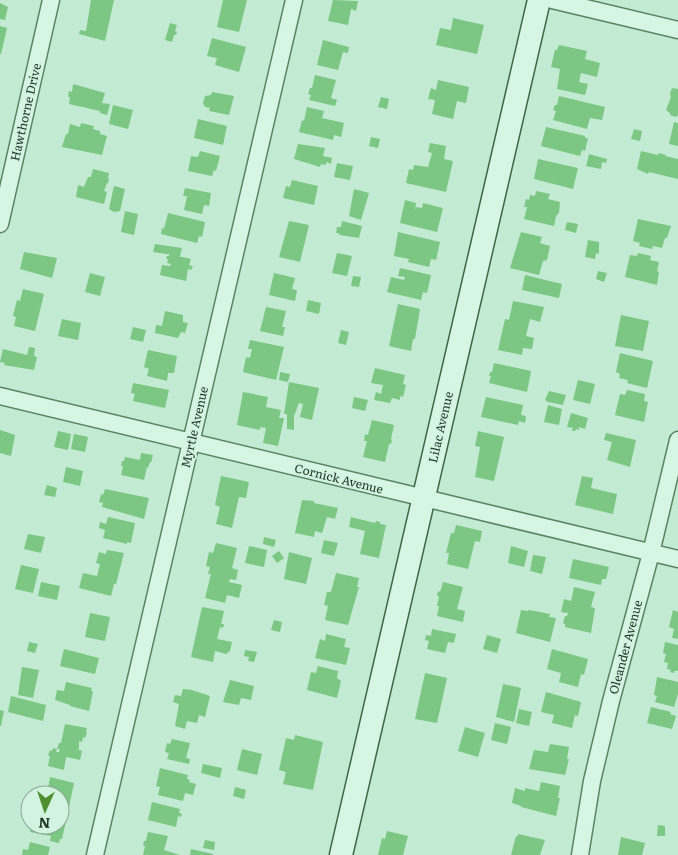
<svg xmlns="http://www.w3.org/2000/svg" width="678" height="855" font-family="Literata,serif">
<style>
.building{fill:#7bc783}
.lines{fill:none;stroke-linecap:round;stroke-linejoin:round}
.street-casing{stroke:#5b8464;stroke-width:19}
.secondary-casing{stroke:#3e6646;stroke-width:25}
.street{stroke:#d6f6e3;stroke-width:16}
.secondary{stroke:#d6f6e3;stroke-width:22}
.labels{text-anchor:middle;dominant-baseline:central;stroke-width:4;stroke-linejoin:round;paint-order:stroke}
.street-label{font-size:12px;fill:#1e3522;stroke:#d2f3df}
</style>
<rect width="100%" height="100%" fill="#c3ebd3"/>
<path class="building" d="M91,0H114L105,41L79,34L80,30L86,31Z
M223,0H247L239,32L217,27Z
M333,0L358,1L356,11L351,9L348,25L328,21Z
M0,3L8,7L5,20L0,19Z
M453,18L484,25L477,54L436,45L440,28L451,30Z
M170,23L177,25L175,31L177,32L176,35H174L172,42L165,40Z
M0,26L7,28L1,54H0Z
M212,38L246,47L239,72L215,65L217,58L207,56Z
M323,40L349,47L348,53L343,52L338,70L317,65Z
M559,45L587,51L585,59L600,63L597,77L581,73L579,82L588,84L585,95L557,89L560,69L551,67L555,50H557Z
M315,75L336,80L331,98L337,100L335,106L309,100L311,95L308,94L310,88H312Z
M438,80L469,87L466,103L457,101L453,119L432,114L435,100L428,99L431,88L436,90Z
M73,84L105,93L102,103L110,104L107,115L100,113V111L69,104L70,97H68L69,91L72,92Z
M673,88L678,89V115L676,117L670,115V113L666,110L671,97L670,95L671,90Z
M212,92L234,96L229,115L209,111L210,108L205,107L203,103L205,96L211,95Z
M559,96L605,107L602,120L590,118L587,129L553,120L556,111L553,110L555,105H557Z
M381,97L389,99L387,109L378,107Z
M113,105L133,110L128,129L109,124Z
M307,107L324,111L322,118L344,123L341,137L334,135L333,140L299,132L302,120L304,121Z
M198,119L227,126L223,145L194,138Z
M674,122L678,123V146L669,144Z
M81,123L94,126L93,129L100,131V134L107,136L102,155L62,147L66,134H68L70,124L80,127Z
M546,127L585,136V138H588L585,151L582,150L580,156L541,146Z
M634,129L642,131L640,141L631,139Z
M371,137L380,139L378,148L369,146Z
M430,143L446,146L444,159L453,161L446,192L406,183L409,169L413,170L414,165L428,167L432,153L428,152Z
M298,144L325,148L323,156L332,158L331,164L326,162V165L321,164L320,167L294,159Z
M200,151L220,156L216,171L214,170L212,176L188,171L191,156L198,157Z
M641,151L658,155L659,153L666,155L665,156L678,159V179L649,172L648,174L637,169Z
M589,154L607,159L606,163L602,162L601,169L586,166Z
M538,159L578,168L573,189L534,179Z
M337,163L353,166L350,180L334,177Z
M93,169L109,173L108,178L109,179L108,183H107L104,191L107,192L104,204L76,197L78,185L84,187L88,177H91Z
M292,180L318,186L314,205L283,198L286,186L290,187Z
M114,186L125,189L120,211L114,212L109,209Z
M185,188L211,193L209,206L204,205L202,214L184,210L187,196H183Z
M354,189L369,193L361,220L349,216Z
M536,191L550,194L548,199L560,202L559,213L556,216L554,226L524,219L527,207H524L526,199L529,200L530,195L535,196Z
M405,200L416,203L415,212L416,207L422,208L423,203L443,208L437,232L400,223Z
M125,211L138,214L134,235L121,232Z
M168,213L205,222L202,237L199,236L197,243L161,234L162,228L164,229Z
M638,219L671,226L667,238H665L662,248L653,246L652,249L639,246L640,243L633,241Z
M289,221L309,225L300,262L279,257Z
M342,221L362,226L359,238L339,235V233H336L337,227H341Z
M567,222L578,224L576,233L565,230Z
M398,232L440,242L436,260L431,259L429,267L408,262L409,259L394,256Z
M521,232L542,237L540,243L550,246L547,260L543,261L539,275L510,268Z
M588,240L599,242V254L596,253L595,259L585,257Z
M155,244L182,248L180,256L153,252Z
M24,252L57,258L52,278L20,269Z
M337,253L352,256L347,276L332,273Z
M638,253L651,256L650,260L659,262L657,271L659,272L657,285L625,277L630,255L637,256Z
M169,254L191,259L189,265L193,266L191,270L188,269L186,281L160,275L162,265L170,266L171,264L167,263L168,259H166L167,256H169Z
M400,268L431,275L427,293L423,292L421,300L387,292L391,277L404,280L405,277L398,276Z
M598,271L607,273L604,282L596,279Z
M90,273L105,277L100,296L85,292Z
M274,273L295,278L292,289L297,290L295,301L269,295Z
M525,275L562,284L559,298L522,290Z
M353,276L361,277L359,287L351,286Z
M23,289L44,294L35,331L14,326L16,317L13,316L17,300L20,301Z
M308,300L321,303L319,314L306,311Z
M513,301L544,307L540,322L530,319L526,336L534,338L532,349L523,348L522,355L498,350L505,319L509,320Z
M398,304L420,309L415,339H413L411,351L389,346Z
M266,307L286,311L282,327H285L283,336L260,331Z
M165,311L183,315V322L188,323L185,333L181,332L178,338L155,333L156,325L162,326Z
M621,315L649,321L643,351L615,346Z
M62,319L81,323L78,340L58,336Z
M133,327L146,330L143,342L130,339Z
M341,330L349,332L346,345L338,343Z
M250,340L284,347L276,380L243,372L246,357L250,358L252,349H248Z
M29,347L35,348L34,356L37,357L34,370L4,365L5,363L0,362L3,349L27,355Z
M148,350L177,356L174,373H168L167,381L147,376L149,369L144,367Z
M620,353L653,361L647,388L627,383L628,380L619,378L620,374L616,372Z
M494,363L531,371L527,392L489,383L491,376H489L490,372H492Z
M375,368L405,375L403,384L406,385L403,397L400,396V400L392,398L390,403L374,400L376,392L381,394L383,385L371,383Z
M280,372L290,374L288,382L279,380Z
M578,380L595,384L590,404L573,400Z
M289,382L319,388L312,420L300,417L303,404L299,403L294,416V430L287,429V414H284Z
M133,383L169,390L165,408L133,401L135,394L131,393Z
M627,390L645,394L644,401L648,402L644,422L615,415L620,394L625,395Z
M549,391L566,395L563,405L548,402L545,400Z
M243,392L268,397L266,407L281,410L279,418H284L278,446L263,443L266,428L260,427V430L237,425Z
M354,397L368,400L365,411L352,408Z
M486,397L523,405L521,415L526,416L525,423L519,421L518,425L481,417Z
M548,405L562,409L559,425L544,422Z
M571,413L588,418L585,429L579,427V430L576,429L575,431H572L573,428L567,427Z
M372,420L394,425L391,439L392,440L391,444H389L385,462L363,457L367,441H364L365,434L368,435Z
M0,430L15,435L11,456L0,453Z
M58,431L71,434L68,450L54,447Z
M478,431L504,437L494,481L475,477L480,447L475,446Z
M606,433L636,440L630,467L607,460L612,442L604,440Z
M74,434L88,437L85,452L71,449Z
M141,453L153,455L151,463L150,462L148,468L147,467L144,480L121,475L123,466H121L122,461H124L125,457L140,460Z
M66,467L83,471L80,486L63,482Z
M221,476L249,482L246,498L239,497L232,528L216,524L220,507L215,505Z
M582,476L593,478L591,488L617,494L613,514L575,505Z
M47,485L57,488L55,497L44,495Z
M105,489L149,498L144,519L102,507L103,503L99,502L101,494L103,495Z
M302,500L314,501V503L338,508L335,519L327,517L322,533L315,531L314,537L295,533Z
M108,517L135,523L131,543L127,542V544L103,538L105,530L99,528L100,522L106,524Z
M351,517L375,523L376,521L380,522V524L386,525L379,558L360,554L365,531L349,527Z
M456,525L482,531L480,542L475,541L468,569L447,564L449,553H446L451,533H454Z
M28,534L45,537L41,553L24,549Z
M264,537L276,540L274,547L263,544Z
M324,540L338,543L334,556L321,553Z
M216,543L237,548L232,568L238,570L236,580L230,579L229,582L242,585L239,598L227,595L225,603L205,598L211,574H208L210,567L206,566L209,552L213,553Z
M249,546L267,550L264,567L245,563Z
M511,546L528,551L524,567L508,563Z
M107,550L124,553L116,584H114L111,596L79,588L83,573L97,576L100,564L96,563L99,552L106,554Z
M279,551L284,558L277,563L272,556Z
M289,552L312,558L306,584L284,579Z
M533,555L546,557L542,574L530,571Z
M573,559L609,567L606,579H602L601,585L569,578Z
M21,565L39,569L33,593L15,589Z
M336,573L359,578L357,587H359L348,625L325,620L328,606L324,605L327,592H331Z
M41,582L60,586L57,600L38,596Z
M443,582L463,587L457,609L465,611L463,622L437,616L439,606H437L439,596H437L438,591L440,592Z
M574,587L595,592L591,607L595,608L591,633L565,627V624L563,623L565,616H567L568,613L561,612L564,599L571,601Z
M202,607L224,611L221,624H224L223,628L220,627L217,639L232,642L230,651L226,654L215,651L213,662L191,657Z
M521,610L528,611L529,610L550,614L549,617L556,618L550,642L516,633Z
M673,610L678,612V639L672,638L674,629L669,627Z
M90,613L110,617L105,641L85,637Z
M274,620L282,622L280,632L271,630Z
M432,629L456,634L454,643L448,642L445,653L427,649L429,641L425,640L426,635L431,636Z
M326,634L346,639L344,647L350,648L346,665L315,658L320,639L325,641Z
M487,635L501,639L497,653L483,649Z
M29,642L38,644L35,653L27,651Z
M665,642L678,645V671H674V673L670,672L671,670L667,669L668,663L664,662L666,654L663,653Z
M64,649L99,658L95,674L60,666Z
M552,649L588,659L584,675L581,674L578,687L559,682L561,673L547,669Z
M245,650L257,652L254,662L248,661L249,657L244,656Z
M318,666L338,671L337,678L341,681L337,698L307,690L311,672L316,673Z
M22,667L39,670L33,698L18,695Z
M425,673L447,678L437,723L415,719Z
M657,677L678,682V694L674,707L655,702L657,696L654,695Z
M230,680L254,686L251,700L241,698L239,705L223,702Z
M66,682L92,688L91,691H93L89,711L70,706V705L55,700L57,690L64,691Z
M503,684L521,688L514,722L496,717Z
M183,689L192,690L210,696L205,717L199,715L197,723L187,721L185,729L175,726L179,704L173,702L175,695L181,696Z
M546,692L581,702L578,716L575,715L572,728L552,723L554,715L541,712Z
M11,696L46,705L43,721L8,712Z
M651,707L671,712L670,714L676,716L672,729L647,723Z
M519,709L532,712L529,726L516,723Z
M0,710L4,711L1,726H0Z
M495,723L511,727L507,744L491,740Z
M65,724L87,728L86,732L87,733L85,738L83,737L82,742L79,741V749H77L82,751L80,760L66,757L64,770L48,766L50,756H48L50,750L52,751L53,748L57,749L56,752H59L60,749H57L59,743H61Z
M465,727L485,733L478,757L458,751Z
M295,735L323,742L313,790L283,784L286,772L279,770L286,738L294,740Z
M172,739L190,743L186,758L190,759L189,764L167,759L169,753L165,752L167,743L170,744Z
M550,744L569,747L567,759H569L565,775L529,769L534,750L548,752Z
M242,749L262,754L257,775L237,770Z
M203,764L222,768L220,778L201,773Z
M160,768L188,775L187,779L190,780L189,782L196,784L193,795L185,793L183,801L158,795L160,787L156,786Z
M50,777L74,783L69,807L60,805V795H47Z
M541,782L560,786L558,798H560L556,816L521,807V806L512,803L515,788L525,791V788L539,791Z
M235,787L246,790L244,799L233,796Z
M152,802L180,809L179,813L182,814L181,817L178,816L176,827L148,820Z
M60,820L66,821L62,839H60L59,843L50,841L51,836L30,832L32,825H60Z
M658,825L665,826V836H657Z
M387,831L408,836L403,855H378L382,838L385,839Z
M148,832L168,836L164,850L180,855H143L145,846L143,845L144,841H146Z
M518,834L545,840L540,855H511L516,836H518Z
M621,837L645,843L642,855H618Z
M205,840L215,842L214,850L203,848Z
M30,842L50,847L48,855H22L23,849L28,850Z
M191,849L213,854V855H190Z"/>
<g class="lines">
<defs>
<path id="street" d="M552,0L678,30
M0,224L51,0
M0,396L678,559
M95,855L294,0
M580,855L592,781L611,701L651,553L678,440"/>
<path id="secondary" d="M341,855L539,0"/>
</defs>
<use href="#street" class="street-casing"/>
<use href="#secondary" class="secondary-casing"/>
<use href="#street" class="street"/>
<use href="#secondary" class="secondary"/>
</g>
<g class="labels">
<g class="street-label">
<text transform="translate(25 112) rotate(-77)">Hawthorne Drive</text>
<text transform="translate(194 427) rotate(-77)">Myrtle Avenue</text>
<text transform="translate(440 427) rotate(-77)">Lilac Avenue</text>
<text transform="translate(339 478) rotate(14)">Cornick Avenue</text>
<text transform="translate(625 647) rotate(-75)">Oleander Avenue</text>
</g>
</g>
<g transform="translate(45 810) rotate(183)"><circle r="24" fill="#d2f3df" stroke="#8aa793"/>
<path d="M0-4L9 19L0 12L-9 19Z" fill="#4e902f"/>
<text y="-8" font-size="14" font-weight="bold" text-anchor="middle" fill="#1e3522">N</text>
</g>
</svg>
